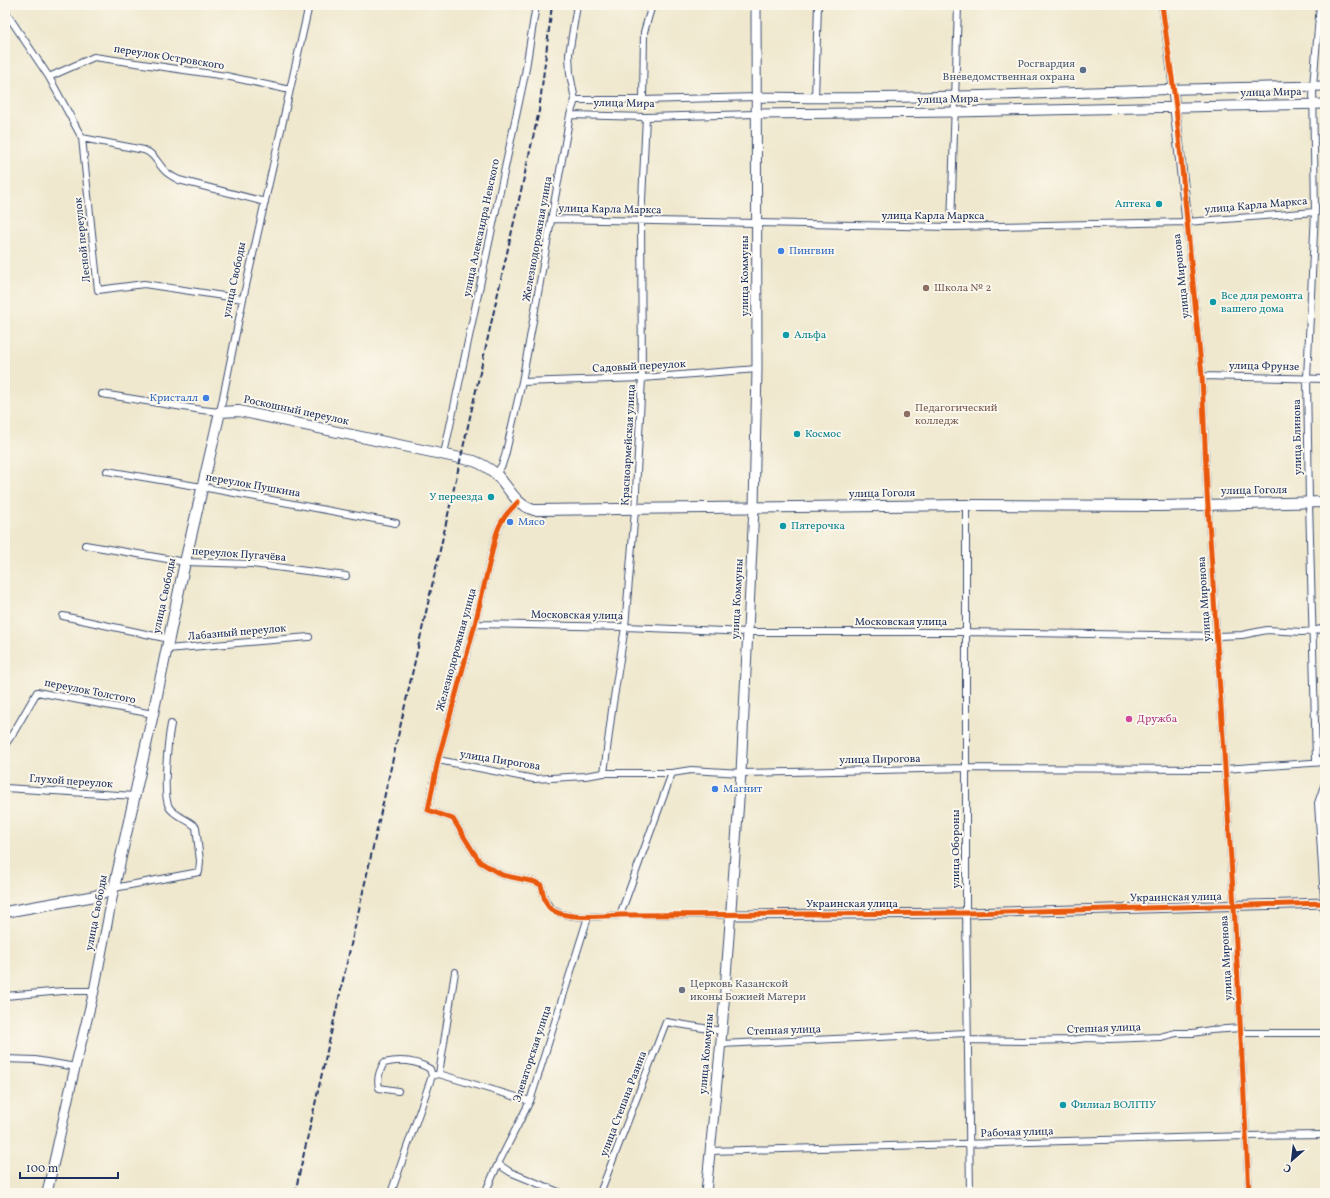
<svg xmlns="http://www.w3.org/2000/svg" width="1330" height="1198" font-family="Vollkorn,serif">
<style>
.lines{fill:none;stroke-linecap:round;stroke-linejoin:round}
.street-casing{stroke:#3b4b6f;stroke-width:8}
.secondary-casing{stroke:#3b4b6f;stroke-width:11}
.primary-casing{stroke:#3b4b6f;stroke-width:12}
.street{stroke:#fff;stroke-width:6}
.secondary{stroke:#fff;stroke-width:9}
.primary{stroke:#fff;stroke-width:10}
.rail{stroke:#1b2f5e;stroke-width:2;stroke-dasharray:6 3;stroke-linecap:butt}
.cycleway-casing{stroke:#fbf7ec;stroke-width:8}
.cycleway{stroke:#e8590c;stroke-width:5}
.service-dot{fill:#5c6f8a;stroke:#fbf7ec;stroke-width:1.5}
.culture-dot{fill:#0f9aa8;stroke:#fbf7ec;stroke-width:1.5}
.shop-dot{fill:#3f7fe0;stroke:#fbf7ec;stroke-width:1.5}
.education-dot{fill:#8d6e63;stroke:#fbf7ec;stroke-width:1.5}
.hotel-dot{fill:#d1479c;stroke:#fbf7ec;stroke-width:1.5}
.worship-dot{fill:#6b7280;stroke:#fbf7ec;stroke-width:1.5}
.labels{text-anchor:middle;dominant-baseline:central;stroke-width:4;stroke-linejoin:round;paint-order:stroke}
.street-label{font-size:11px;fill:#1b2f5e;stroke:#fbf7ec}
.service-label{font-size:11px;fill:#4e5e75;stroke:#fbf7ec;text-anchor:end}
.culture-label{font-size:11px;fill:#0d838f;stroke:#fbf7ec;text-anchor:start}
.shop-label{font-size:11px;fill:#366cbe;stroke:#fbf7ec;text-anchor:start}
.education-label{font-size:11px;fill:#785e54;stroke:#fbf7ec;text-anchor:start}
.hotel-label{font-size:11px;fill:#b23c85;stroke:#fbf7ec;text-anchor:start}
.worship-label{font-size:11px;fill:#5b616d;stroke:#fbf7ec;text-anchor:start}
</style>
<rect width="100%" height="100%" fill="#fbf7ec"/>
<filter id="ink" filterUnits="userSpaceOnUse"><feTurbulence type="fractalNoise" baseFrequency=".025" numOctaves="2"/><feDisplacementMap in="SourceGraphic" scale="8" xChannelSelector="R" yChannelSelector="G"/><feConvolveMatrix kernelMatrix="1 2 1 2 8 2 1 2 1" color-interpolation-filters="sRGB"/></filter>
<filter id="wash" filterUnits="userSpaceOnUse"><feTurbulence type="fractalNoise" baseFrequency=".012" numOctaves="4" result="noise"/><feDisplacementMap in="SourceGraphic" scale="16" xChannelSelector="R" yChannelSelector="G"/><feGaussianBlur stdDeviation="0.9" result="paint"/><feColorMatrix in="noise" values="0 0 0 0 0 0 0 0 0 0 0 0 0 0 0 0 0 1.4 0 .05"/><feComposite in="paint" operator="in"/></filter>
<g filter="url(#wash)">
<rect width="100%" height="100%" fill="#efe8ce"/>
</g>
<g filter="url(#ink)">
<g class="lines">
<defs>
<path id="street" d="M1162,5L1173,90
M1320,5L1313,86L1315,212L1307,378L1309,502L1316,760H1321
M5,11L49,77L82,138L98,290L144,284L243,299
M49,77L94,57L226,76L290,90
M815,98L818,5
M575,100H643L756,97
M643,100L644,32L652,5
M570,115L646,117L756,114
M82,138L144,150C155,154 157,163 165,171C169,175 173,177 179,180L265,202
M552,219L951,227L1187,222L1315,212
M1187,222L1202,376L1207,491L1234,906L1249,1193
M951,227L958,5
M1202,376L1325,379
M522,382L642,378L757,369
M102,394L202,410L220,412L243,299L309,5
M444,454L525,74L536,5
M107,471L202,487L396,523
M496,474L502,465L505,456L522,382L570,115L575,100L570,74L569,54L577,5
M518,502C507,513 501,519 496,535L475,624L438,760L428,810L453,819L474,853L480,862L502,875L535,882L541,885C544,896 545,906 555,911C570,920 603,916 621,915C658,915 694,915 731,915
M966,505V913L970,1193
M85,545L185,562L252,564L346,576
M63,616L169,639
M475,624L625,627L748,632H966L1218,636L1242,635L1267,630L1302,632L1313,631L1325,628
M167,649L309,637
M5,745L15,730L37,692L153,714
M438,760L534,779L585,776L604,773H672L691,770L741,773L966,768L1225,769L1325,762
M604,773L612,710L625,627L635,510L642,378L641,221L646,117
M1325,783L1318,803L1325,916
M5,788L135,796
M114,888L199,872L200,861L196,827C188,819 174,816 169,807C162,794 168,740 171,724
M620,915L672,773
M5,996L63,991H94
M1241,1033H1325
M967,1040L1022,1041L1071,1040L1087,1038L1109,1039L1160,1037L1176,1033H1193L1211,1030L1241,1028
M721,1044L967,1033
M5,1059L35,1060L76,1067
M439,1074L530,1101
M432,1076L439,1074L455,972
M710,1151L1247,1136L1325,1135
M498,1164L510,1172L561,1193
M391,1193L432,1076L430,1069C415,1060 401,1059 384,1063C379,1072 377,1078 379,1088L398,1091
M485,1193L498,1164L530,1101L588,917
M600,1193L666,1022L722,1031"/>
<path id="secondary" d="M1173,90L1187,222
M756,97C945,101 1135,88 1325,86
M756,114L955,112L1325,104
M731,915L966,913L1325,903
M47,1193L73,1076L94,991L114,888
M706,1193L722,1031L741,773L754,507L757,369L756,5"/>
<path id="primary" d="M5,912L95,896L114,888L153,714L185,562L220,412L239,411L474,461C482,464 489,468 496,474C509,487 515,505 534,510L966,505L1159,506L1325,502"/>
</defs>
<use href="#street" class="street-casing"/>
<use href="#secondary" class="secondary-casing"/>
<use href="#primary" class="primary-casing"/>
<use href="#street" class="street"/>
<use href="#secondary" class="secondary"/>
<use href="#primary" class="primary"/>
<path class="rail" d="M295,1193L539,111L552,5"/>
<defs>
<path id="cycleway" d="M1162,5L1176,107L1202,376L1207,491L1234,906L1249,1193
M518,502C507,513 501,519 496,535L475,624L438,760L428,810L453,819L474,853L480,862L502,875L535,882L541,885C543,892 544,901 548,906C559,921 603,916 620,915L966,913L1325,903"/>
</defs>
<use href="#cycleway" class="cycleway-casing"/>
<use href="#cycleway" class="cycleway"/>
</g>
</g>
<circle class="service-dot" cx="1083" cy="70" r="4"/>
<g class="culture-dot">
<circle cx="1159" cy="204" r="4"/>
<circle cx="1213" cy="302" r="4"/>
<circle cx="786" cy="335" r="4"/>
<circle cx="797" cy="434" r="4"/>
<circle cx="491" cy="497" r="4"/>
<circle cx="783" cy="526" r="4"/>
<circle cx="1063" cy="1105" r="4"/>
</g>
<g class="shop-dot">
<circle cx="781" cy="251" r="4"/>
<circle cx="206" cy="398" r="4"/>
<circle cx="510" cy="522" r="4"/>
<circle cx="715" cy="789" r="4"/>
</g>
<g class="education-dot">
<circle cx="926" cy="288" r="4"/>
<circle cx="907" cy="414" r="4"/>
</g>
<circle class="hotel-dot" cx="1129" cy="719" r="4"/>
<circle class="worship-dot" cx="682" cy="990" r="4"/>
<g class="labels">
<g class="street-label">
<text transform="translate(169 58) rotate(9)">переулок Островского</text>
<text transform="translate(1271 93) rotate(-1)">улица Мира</text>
<text transform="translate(948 100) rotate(-1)">улица Мира</text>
<text transform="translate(624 104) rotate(1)">улица Мира</text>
<text transform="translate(1256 206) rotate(-5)">улица Карла Маркса</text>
<text transform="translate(610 210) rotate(1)">улица Карла Маркса</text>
<text x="933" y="216">улица Карла Маркса</text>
<text transform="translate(482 228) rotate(-78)">улица Александра Невского</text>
<text transform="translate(538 239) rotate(-80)">Железнодорожная улица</text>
<text transform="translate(83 240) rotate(-96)">Лесной переулок</text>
<text transform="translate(745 276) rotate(-90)">улица Коммуны</text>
<text transform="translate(1182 276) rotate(-96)">улица Миронова</text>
<text transform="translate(235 280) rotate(-78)">улица Свободы</text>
<text transform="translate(639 367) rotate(-3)">Садовый переулок</text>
<text transform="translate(1264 367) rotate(1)">улица Фрунзе</text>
<text transform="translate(296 411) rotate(12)">Роскошный переулок</text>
<text transform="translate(1298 437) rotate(-91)">улица Блинова</text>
<text transform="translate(629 445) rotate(-87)">Красноармейская улица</text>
<text transform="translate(253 486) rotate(10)">переулок Пушкина</text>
<text transform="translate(1254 491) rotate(-1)">улица Гоголя</text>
<text transform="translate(882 494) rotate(-1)">улица Гоголя</text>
<text transform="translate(239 555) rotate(4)">переулок Пугачёва</text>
<text transform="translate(165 596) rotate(-78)">улица Свободы</text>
<text transform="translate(738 599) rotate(-87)">улица Коммуны</text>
<text transform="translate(1205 599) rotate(-94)">улица Миронова</text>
<text transform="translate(577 616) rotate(1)">Московская улица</text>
<text x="901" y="622">Московская улица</text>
<text transform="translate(237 633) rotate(-5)">Лабазный переулок</text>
<text transform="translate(457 650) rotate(-75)">Железнодорожная улица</text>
<text transform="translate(90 692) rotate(11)">переулок Толстого</text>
<text transform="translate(880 760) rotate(-1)">улица Пирогова</text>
<text transform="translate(500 761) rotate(9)">улица Пирогова</text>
<text transform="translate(71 782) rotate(4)">Глухой переулок</text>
<text transform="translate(956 849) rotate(-90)">улица Обороны</text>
<text transform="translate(1176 898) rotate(-1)">Украинская улица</text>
<text x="852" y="904">Украинская улица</text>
<text transform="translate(97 913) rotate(-79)">улица Свободы</text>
<text transform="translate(1227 958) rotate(-93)">улица Миронова</text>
<text transform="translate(1104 1029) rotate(-2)">Степная улица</text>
<text transform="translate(784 1031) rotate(-2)">Степная улица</text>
<text transform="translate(533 1054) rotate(-72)">Элеваторская улица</text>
<text transform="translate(707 1054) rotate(-85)">улица Коммуны</text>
<text transform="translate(624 1104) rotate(-69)">улица Степана Разина</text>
<text transform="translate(1017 1133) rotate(-2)">Рабочая улица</text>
</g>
<g class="service-label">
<text x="1075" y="64">Росгвардия<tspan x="1075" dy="13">Вневедомственная охрана</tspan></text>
</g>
<g class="culture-label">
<text x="1151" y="204" text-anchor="end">Аптека</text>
<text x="1221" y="296">Все для ремонта<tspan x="1221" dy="13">вашего дома</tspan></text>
<text x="794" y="335">Альфа</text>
<text x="805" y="434">Космос</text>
<text x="483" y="497" text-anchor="end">У переезда</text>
<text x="791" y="526">Пятерочка</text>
<text x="1071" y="1105">Филиал ВОЛГПУ</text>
</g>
<g class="shop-label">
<text x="789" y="251">Пингвин</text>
<text x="198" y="398" text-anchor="end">Кристалл</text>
<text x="518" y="522">Мясо</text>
<text x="723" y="789">Магнит</text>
</g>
<g class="education-label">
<text x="934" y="288">Школа № 2</text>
<text x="915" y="408">Педагогический<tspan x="915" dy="13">колледж</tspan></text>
</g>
<g class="hotel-label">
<text x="1137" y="719">Дружба</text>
</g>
<g class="worship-label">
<text x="690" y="984">Церковь Казанской<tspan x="690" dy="13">иконы Божией Матери</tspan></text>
</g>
</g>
<rect width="1330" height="1198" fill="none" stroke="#fbf7ec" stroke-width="20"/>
<g transform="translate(1292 1160) rotate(208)" stroke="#fbf7ec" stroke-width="3" paint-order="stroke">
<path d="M0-3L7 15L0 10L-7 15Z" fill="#1b2f5e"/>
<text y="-6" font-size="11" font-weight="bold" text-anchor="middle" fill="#1b2f5e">С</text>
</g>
<path d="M20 1172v6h98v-6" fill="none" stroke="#1b2f5e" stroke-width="2"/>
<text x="26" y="1172" font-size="12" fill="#1b2f5e" stroke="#fbf7ec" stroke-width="3" paint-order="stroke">100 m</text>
</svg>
